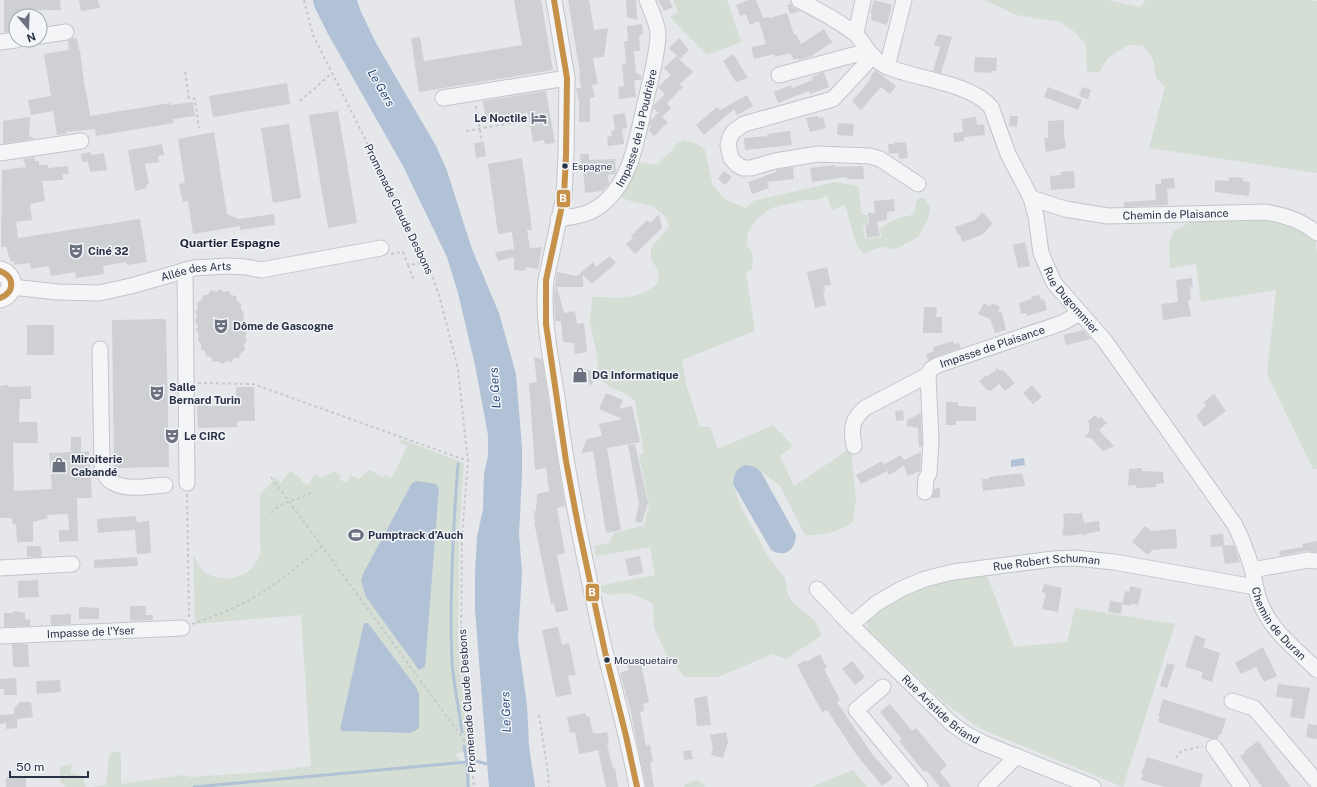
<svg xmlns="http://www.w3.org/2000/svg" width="1317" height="787" font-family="'Public Sans',sans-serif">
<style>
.green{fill:#d4ded5;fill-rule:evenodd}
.water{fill:#b1c2d6}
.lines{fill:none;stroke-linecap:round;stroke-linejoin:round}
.stream{stroke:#b1c2d6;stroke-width:3}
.building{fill:#ced0d4}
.minor-casing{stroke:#c3c5c8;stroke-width:17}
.major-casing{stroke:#c1c4c8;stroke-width:21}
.path{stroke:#c6c8cd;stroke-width:2;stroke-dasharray:3 3;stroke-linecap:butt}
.minor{stroke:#f4f5f7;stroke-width:15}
.major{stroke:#f8f8f8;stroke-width:19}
.bus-1-casing{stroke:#f3f5f9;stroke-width:9}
.bus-1{stroke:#c6924a;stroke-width:6}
.bus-dot{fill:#293246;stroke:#f3f5f9;stroke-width:1.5}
.labels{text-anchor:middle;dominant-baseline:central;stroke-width:3;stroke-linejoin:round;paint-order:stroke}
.bus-label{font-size:10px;fill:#293246;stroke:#f3f5f9;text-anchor:start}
.poi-label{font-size:11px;font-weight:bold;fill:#293246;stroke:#f3f5f9;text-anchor:start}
.street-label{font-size:11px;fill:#293246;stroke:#f3f5f9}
.water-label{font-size:12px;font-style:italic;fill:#304f7d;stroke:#f3f5f9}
.neighbourhood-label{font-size:12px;font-weight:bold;fill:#1b2336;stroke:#f3f5f9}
.line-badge{stroke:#f3f5f9;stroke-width:1.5}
.badge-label{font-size:11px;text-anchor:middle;font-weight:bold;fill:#fff}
</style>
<rect width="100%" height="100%" fill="#e5e7ea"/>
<path class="green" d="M673,0H727L741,42L707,55L670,17L678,12Z
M985,0H1107L1140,7L1146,0H1310L1317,1V173L1149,148L1165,87L1156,78L1153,59L1142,45H1128L1108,58L1099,72H1087L1086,45L1075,32L1060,22L1016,15Z
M684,140L697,144L705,150L713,186L726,200L746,208L753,201L836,182L858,186L862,214L867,215L868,223L863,225L865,239L882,237L880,228C886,225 895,219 901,217C910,215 911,218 916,208L915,204L919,198H925L930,208L928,219L918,237L896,249L881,247L864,254L856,244L845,205L832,210L827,196L816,200H805L771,208L758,218L748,232L746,245C754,252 753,259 752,269L746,273L755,331L682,360L687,387L700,427H710L718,449L773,425L793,446L780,456L794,486L851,448L856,500L853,522C834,533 827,535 805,535L780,486L756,468L734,475L733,484L741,507L769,558L785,578L788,595L793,603L814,620L822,635L786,659L772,654L718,677H685L666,654L654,627L653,604L640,597L631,594L624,593L613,595L601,592L599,586L655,575L650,547L596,556L594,546L609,543L614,533L644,525L649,505L639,455L644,453L635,401L626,394L611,388L602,381L597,374L598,360L590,323L592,297C619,297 635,302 657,284L659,275L657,268L651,260V248L669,227L666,217L652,206L627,200L617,195L630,170L639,162L656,165L673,149L676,144Z
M1260,219L1284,220L1315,237L1317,255V469H1313L1267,374L1276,290L1201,302L1196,264L1170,268L1169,243L1174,231L1194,220Z
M401,439L464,463L459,535L458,641L468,751L455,754L461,763L469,762L471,787H92L106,785L109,756L113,751L121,753V784L184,775L190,777L266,772L311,766L301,615L195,624L193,553C196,560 199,568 206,573C226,585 254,577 260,553C261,549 260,543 260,538C260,524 260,509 260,495L275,478L281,483L290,471L302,479L301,481L308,485L315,474L322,478L334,471L341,475L339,479L346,483L351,475L358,479L370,470L384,478L385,475L392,478L407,446L400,443ZM364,623H368L416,687L415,731L410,733L343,731Z
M987,575L1014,647L1067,642L1075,608L1175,624L1123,787L979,728L945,703L867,629L868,621C880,611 900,598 915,591C937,582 964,579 987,575Z
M72,764L70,773L83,776L86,787H65L60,781V767Z
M853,770L867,787H812Z
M698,780L705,787H683L687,783Z"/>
<path class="water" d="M313,0H357L361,12L376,43L436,146L446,168L472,249L499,313L516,374L522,448V475L519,534L522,573L518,640L527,705L529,746L535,787H489L475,610V572L477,537L483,509L484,473L488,456V435L475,365L458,293L447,257L403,166L328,34L314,6Z
M1024,458L1025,465L1011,467V460Z
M744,465C752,465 756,467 761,472L796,535C795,551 785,558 771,550L733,484C734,474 735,470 744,465Z
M417,481L436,484L439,488L425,667L419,670L366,597L361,581L363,574L412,483Z
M364,623H368L416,687L419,694V728L415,731L410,733L342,731L340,729Z"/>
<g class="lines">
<path class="stream" d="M458,464C453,530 449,597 452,663C454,686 459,709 462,732
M464,746L467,762L468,787
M476,761L487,764L489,761
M194,787L467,762"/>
</g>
<path class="building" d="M4,0H60L61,10H25L26,16H16V31L4,32Z
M79,0H98L100,8L81,11Z
M514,0H541L553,70L419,92L411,38L420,37L424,61L522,45Z
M568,0H589L594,30L608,28L604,57L593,58L598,84L592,85L595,97L590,98V122H579V102L576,88H581L579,73H580Z
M626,0H636L637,20L627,17Z
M658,0H669L673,7L664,11Z
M749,0H756L763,18L769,17L770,18L787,13L794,35L796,34L801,44L824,29L832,42L812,56L799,60L798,58L794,60L790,53L774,57V54L754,59L751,47L766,44L759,21L750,25L746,14L740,16L736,5Z
M874,0L892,5L887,25L871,20L872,14H870Z
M791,4L794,8L800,11L790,14L787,5Z
M642,24L643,35H639L640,51H634L636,73L642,76L641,80H634L636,97L619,99L618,87L624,86L622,64H626L624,41H628L627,26Z
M938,34L952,37L941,73L933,71L940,47L934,45Z
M72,38H77L79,50H80L85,90H86L90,116L170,103L171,105L193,102L195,116L173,119L174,123L96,136L95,129L66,132V134L57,135L53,111L31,115L28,100L51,96L44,54L69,50L68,41Z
M679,38L689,50L680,59L669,48Z
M733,54L748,78L736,82L723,61Z
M676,56L693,72L680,84L683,87L667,103L671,108L662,117L668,122L654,136L648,130L651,127L649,126L650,121L658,113L660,114L653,108L654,105L665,94L658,87L671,75L664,68Z
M975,57L997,58L996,71H991V73L974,72Z
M875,70L896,86L890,94L881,87L861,110L852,101L871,79L870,78Z
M824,72L829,87L810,94L809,91L778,103L774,92L791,85L792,88L813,80L812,77Z
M287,83L290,104L213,117L209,96Z
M1048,87L1082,100L1078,110L1044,97Z
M1082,87L1091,90L1088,99L1079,96Z
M546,91L555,143L545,144L544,140L533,142L528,113L486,120L483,101Z
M747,95L753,106L737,115L734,109L704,135L696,125L717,107L720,110Z
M338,111L357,223L328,228L309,115Z
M625,113L627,128L622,129L624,144L608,146L607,137L612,136L611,131L615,130L613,115Z
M818,116L819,118L823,117L826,128L810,132L806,118Z
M1010,116H1018L1017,127L1009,126Z
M30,117L29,137H33V139L3,144V121Z
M976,117L977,125L984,124L985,135L964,137V141L954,142L953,133L963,132L962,119Z
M1064,120V134L1066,148L1046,152L1044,138H1048V121Z
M838,123L854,124L853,136L837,135Z
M289,124L301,198L273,203L261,128Z
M790,131L792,145L745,150L744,138L768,136L767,134Z
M214,132L227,214L239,219L274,214L275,225L240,230V226L193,234L188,201L183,202L182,196H181L179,184L185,183L178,139Z
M484,142L486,156L476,158L474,143Z
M895,142L906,143L908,158L899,159L898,153L889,154L888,144H893Z
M162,144L164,155L158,156L159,162L145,164L149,184L146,185L147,188L135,191L128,150Z
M91,152V155L104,153L107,170L90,172L88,161L82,162L81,154Z
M580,154H589V160L615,159L616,172L615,174L608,175L609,184L602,191L585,193L583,168H581Z
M34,157L35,161H39V165H48V168L68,166L69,174H63V180L42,181L45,201L30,204L32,220L16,222L18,238L140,219L147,262L127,265L126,262L103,266L104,274L76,278L75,272L51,276L49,266L31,269L30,263L14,265V261L11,262L6,247H1L2,170L26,167L23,159Z
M522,158L532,230H527L530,248L542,247L538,269L526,267V270L521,271L514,270V257L498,261L495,252L514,249L512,232L498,234L488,164Z
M835,165V167L863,166L864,179H847V177L812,182L810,168Z
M793,167L794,179L767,182L769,188L752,194L748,182L776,172V170Z
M724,171L732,177L725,185L718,179Z
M1074,171L1075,188L1051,190L1050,176L1061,175V172Z
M1229,177L1243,178V181L1250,182L1249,196L1215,192V180L1229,181Z
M1174,178L1175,188L1167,189L1168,205L1124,207V202L1156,200L1155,184H1161V179Z
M894,199L895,211L887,212V220L877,221L880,236L867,238L865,225L869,224L868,213H875L874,201Z
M982,212L993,223L982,235L962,242L960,234L958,235L955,227L975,220Z
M659,214L662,228L635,254L626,244L633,238L631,236L647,220L650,223Z
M1025,242L1030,266L1018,268L1013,245Z
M610,256L616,263L592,284L583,275V287H557L564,313L575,311L577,324L584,323L587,352L575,354L574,343L563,342L561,321H555L554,295L557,272L577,276L593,262L596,267Z
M827,267L831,285L824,286L825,292H823L826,305L815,308L807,272Z
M1192,278L1193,287H1190L1191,300H1188L1191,316L1163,320L1161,304L1178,302L1176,280Z
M220,289L224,292L229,291L231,295L236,296L237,301L241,304V309L244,313L243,318L246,322L244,327L247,332L245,337L247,341L244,345L245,350L241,353L239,358H234L232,362L227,361L222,364L218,361L213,362L211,357L206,356L205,351L201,349V344L198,340L199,335L196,330L198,326L195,321L197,316L195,312L198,308L197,303L202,300L203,295H208L211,290L216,292Z
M1039,295L1041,300L1044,299L1047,310L1027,316L1026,313L1021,314L1019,303L1032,299L1031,297Z
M984,303L990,306L992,303L1000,307L998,311L1002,313L1006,330L995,333L990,319L978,314Z
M924,307H937L936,317H942V333H923Z
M166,319L169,467L114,468L112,320Z
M27,325H54V355H27Z
M1083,330L1091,339L1066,345L1063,335Z
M953,341L954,344L959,343L961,348L935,357L928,361L926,354L934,351L933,347Z
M534,357L542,359L565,506L557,508L565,553L557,555L568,610L556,613L554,603L551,604L534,522H535L534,511H536L537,494L549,491L546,468L535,470L529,383L537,382Z
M577,367L596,372L592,385L573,380Z
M998,368L1000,371L1002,369L1015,383L1005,391L999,384L991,391L990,390L988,391L979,381L987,375L988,376Z
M8,385V387L31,386V399H20L19,422H37L38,443H13L14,491L52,489L49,453L71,452V437H81V452L89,451L92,498H77L78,541L59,542V530H69L68,514L47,515L48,518L33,522V542H17L16,524L13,525L12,518H0V386Z
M1032,385L1042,397L1033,404L1023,393Z
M236,387H254L255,421H237V427L198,428L197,401H206V406H237Z
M606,393L623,400L619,409L632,406L640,442L607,448L621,530L606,533L593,451L581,453L587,439L602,436L599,424L623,419L599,409Z
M1214,394L1226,411L1204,427L1196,416L1201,412L1200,411L1206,406L1204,402Z
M946,402H958V406L976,407V421H956V425H946Z
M903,410L904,420L896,421L895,411Z
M921,413L922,441V447H919L918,428L907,426V420Z
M1095,415L1098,419L1101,417L1107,423L1099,430L1114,446L1103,451L1091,438L1084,437L1089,432V423L1088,421Z
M635,444L648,503L642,523L635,522L639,503L628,445Z
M921,452L920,471L908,476L904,466L889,475L884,464L901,455L904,460Z
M882,461L887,471L861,484L856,475Z
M1142,468V471L1163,472L1164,483L1156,484V487L1136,488V485L1128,486L1129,469Z
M1022,473V475H1023L1025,486L983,491L982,479H989V477Z
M940,488V498H932L934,489Z
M1072,513L1074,514L1082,513L1084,523L1099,521L1100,531L1089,533L1084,536L1083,534L1067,536L1062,535L1064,523L1063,514Z
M136,516L137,522L149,521L151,553L137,554L135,530L98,533L97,519Z
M1145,526L1151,531L1176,529L1177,548L1152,550L1148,555L1132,542Z
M1223,534L1224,546L1211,547L1210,535Z
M1317,541V552L1306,551L1280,556L1279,551L1303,547L1302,544Z
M1234,545L1240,562L1225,564L1222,546Z
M27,546H41L42,557H27Z
M640,556L643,573L629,576L625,559Z
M137,557L138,566L94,568V560Z
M38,580L39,597L18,598V581Z
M1044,584L1062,588L1058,612L1042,609L1046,593L1042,592Z
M1130,586L1142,589L1138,605L1131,604V606L1122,604L1125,591L1129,592Z
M1110,601L1122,603L1121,614L1108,612Z
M130,606H146V615H153V620L130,621Z
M79,607L99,608V619H79Z
M13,611L25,613V620L30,619V626L4,627V613H13Z
M71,614V624L51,625L50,615Z
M558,627L562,645L569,643L576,675L568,676L572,694L556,697L542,630Z
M1195,635L1206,639L1203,647L1220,653L1212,682L1201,678L1203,672L1185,667Z
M12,644H28L29,667H13Z
M1263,647L1277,676L1264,682L1256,667L1241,674L1235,663Z
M820,654L827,668L824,669L840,700L837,702L872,754L893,778L882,786L856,754L827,710L822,712L797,665L805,660L806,662Z
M640,659L649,702L643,704L644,711L640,712L646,746L650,745L653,762L650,763L654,787H646L631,713L620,673L629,670L626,662Z
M852,661L865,677L855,685L842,669Z
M1167,663L1175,665L1167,688L1160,686Z
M16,678L17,695H4V689H0V679Z
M60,680L61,692L37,694L36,681Z
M1278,684L1310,688L1304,719L1290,717L1293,699L1276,697Z
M707,696L711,725L697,726L694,698Z
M1163,699L1226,719L1221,735H1219L1218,739H1211L1158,722L1160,716H1158Z
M20,702H31L33,717L17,719V728L6,729V723L0,724V715L14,714V708Z
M890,704L912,731L916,728L947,765L940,772L952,787H940L926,770L924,772L899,741L902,739L880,712Z
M586,713V717L589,716L593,733H597V734L607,732L609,743H607L611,763H612L613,769L615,768L618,787H606L598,750L579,754L575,732L570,733L567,717Z
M1308,724L1317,725V739L1306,737Z
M726,732L728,742L723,758L711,755L713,748L710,735Z
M1258,741L1279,771L1291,787H1262L1257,780L1240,756L1245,753L1244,751Z
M691,750L693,759L684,760L683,751Z
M1147,757L1203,774L1200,787H1165L1141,780L1143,775L1141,774Z
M6,777H26V787H6Z"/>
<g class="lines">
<defs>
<g id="minor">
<path d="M554,0L567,78L566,155L564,196L546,280C542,319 551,359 557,397C568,483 586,567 605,652C616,697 629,741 637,787"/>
<path id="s1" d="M799,0C817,10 838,20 854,33C857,35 860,39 862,42C869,52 876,62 888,67C916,79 971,83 991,107L1008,154L1031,198L1036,216L1041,253L1054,283L1105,341L1235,525C1242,539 1247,553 1252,568C1255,581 1256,595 1262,607C1273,632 1298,651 1317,670"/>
<path d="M856,33L863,0"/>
<path d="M40,36L66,32"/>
<path d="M0,42L16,40"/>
<path d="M873,56L833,99L744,124L734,131L730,137L728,145L731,158L736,164L743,168H751L775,161L818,154L870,156L880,159L918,184"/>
<path d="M887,67L904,0"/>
<path d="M779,75L868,51"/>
<path d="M443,98L567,78"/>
<path d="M0,153L81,141"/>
<path id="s2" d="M1031,198L1065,209L1108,216L1266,212C1287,216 1300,220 1317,233"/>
<path id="s3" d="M558,219C578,216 591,215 606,201C632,177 637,137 645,104C650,81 657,58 658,35C658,24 651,11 647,0"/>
<path d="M185,270L187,483"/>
<path id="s4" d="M12,287L58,292L99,293L131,286L194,268L227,266L246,267L261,270L381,248"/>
<path d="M100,349L102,467C104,472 106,479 112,482C126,491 149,486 165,485"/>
<path d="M854,446C851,429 851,420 865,408L928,375"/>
<path id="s5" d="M925,492L926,479L929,473L931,441L928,375L931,369L938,365L1062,323L1080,313"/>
<path d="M0,568L72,564"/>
<path d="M1252,570L1308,560L1317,561"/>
<path id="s6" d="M817,589L851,625L951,723L966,734L983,743L1093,787"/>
<path id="s7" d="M851,625L877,603L903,588L925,579L953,572L1053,559L1075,558L1114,562L1255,587"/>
<path id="s8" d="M0,636L182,628"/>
<path d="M883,687L856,710L920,787"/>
<path d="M1232,701L1254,708L1317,782"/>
<path d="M1214,747L1242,787"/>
<path d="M986,787L1017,756"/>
</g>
<path id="major" d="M0,271C15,275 15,294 0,298"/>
</defs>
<use href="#minor" class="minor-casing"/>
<use href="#major" class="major-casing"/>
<path class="path" d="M304,0L313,35L427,262L439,295L458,369L466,444L468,461L462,536L461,645L474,787
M185,72L189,98L195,99L199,128
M300,101L331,74
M476,106L482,142
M466,131L517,122
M391,254L403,252L408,265L427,262
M408,265L413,278H416
M198,383L253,384L468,461
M271,477L470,748
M187,494L189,618
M271,513C281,501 298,500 311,493
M192,624C214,616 237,608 258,595C281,581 301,564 322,546
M539,715L548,773L549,787
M1176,758L1181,751L1203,746"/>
<use href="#minor" class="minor"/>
<use href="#major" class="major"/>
<defs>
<path id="bus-1" d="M554,0L567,78L566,155L564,196L546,280V324L566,461L578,525L605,652L626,736L637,787
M0,271C15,277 15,292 0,298"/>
</defs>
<use href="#bus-1" class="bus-1-casing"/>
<use href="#bus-1" class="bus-1"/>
</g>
<defs>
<symbol id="hotel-bare" viewBox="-9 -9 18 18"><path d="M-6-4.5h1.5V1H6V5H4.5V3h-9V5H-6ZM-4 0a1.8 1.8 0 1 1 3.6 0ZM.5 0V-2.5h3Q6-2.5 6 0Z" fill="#6b717f" stroke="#f3f5f9" stroke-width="2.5" paint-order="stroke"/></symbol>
<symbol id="theatre-bare" viewBox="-9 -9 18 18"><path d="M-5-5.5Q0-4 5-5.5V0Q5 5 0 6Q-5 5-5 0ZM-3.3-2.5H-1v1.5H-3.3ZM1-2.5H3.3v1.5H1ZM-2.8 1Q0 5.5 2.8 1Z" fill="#6b717f" stroke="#f3f5f9" stroke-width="2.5" paint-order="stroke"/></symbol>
<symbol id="shop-bare" viewBox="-9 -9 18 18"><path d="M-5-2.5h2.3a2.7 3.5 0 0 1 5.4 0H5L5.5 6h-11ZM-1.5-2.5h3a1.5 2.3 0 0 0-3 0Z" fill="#6b717f" stroke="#f3f5f9" stroke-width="2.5" paint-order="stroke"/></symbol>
<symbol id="stadium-bare" viewBox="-9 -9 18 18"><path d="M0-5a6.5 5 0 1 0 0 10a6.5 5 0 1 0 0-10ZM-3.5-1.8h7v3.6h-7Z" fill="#6b717f" stroke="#f3f5f9" stroke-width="2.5" paint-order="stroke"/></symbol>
</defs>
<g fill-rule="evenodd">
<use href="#hotel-bare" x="528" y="107" width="22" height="22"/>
<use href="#theatre-bare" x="65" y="240" width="22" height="22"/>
<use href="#theatre-bare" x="210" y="315" width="22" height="22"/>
<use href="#shop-bare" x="569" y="364" width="22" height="22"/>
<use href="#theatre-bare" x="146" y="382" width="22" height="22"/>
<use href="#theatre-bare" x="161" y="425" width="22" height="22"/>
<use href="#shop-bare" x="48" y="454" width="22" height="22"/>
<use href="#stadium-bare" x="345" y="524" width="22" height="22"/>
</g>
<g class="bus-dot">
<circle cx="565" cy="166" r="3.5"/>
<circle cx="607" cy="660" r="3.5"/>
</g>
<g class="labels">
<g class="bus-label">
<text x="572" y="166">Espagne</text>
<text x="614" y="660">Mousquetaire</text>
</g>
<g class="poi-label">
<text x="527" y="118" text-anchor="end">Le Noctile</text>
<text x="88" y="251">Ciné 32</text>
<text x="233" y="326">Dôme de Gascogne</text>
<text x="592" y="375">DG Informatique</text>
<text x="169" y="387">Salle<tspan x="169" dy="13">Bernard Turin</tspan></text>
<text x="184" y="436">Le CIRC</text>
<text x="71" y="459">Miroiterie<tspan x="71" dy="13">Cabandé</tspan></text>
<text x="368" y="535">Pumptrack d’Auch</text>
</g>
<g class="street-label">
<text stroke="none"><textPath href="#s3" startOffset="133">Impasse de la Poudrière</textPath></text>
<text transform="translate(399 209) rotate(64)">Promenade Claude Desbons</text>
<text stroke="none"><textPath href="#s2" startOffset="147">Chemin de Plaisance</textPath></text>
<text stroke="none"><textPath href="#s4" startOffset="187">Allée des Arts</textPath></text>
<text stroke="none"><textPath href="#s1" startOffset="437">Rue Dugommier</textPath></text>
<text stroke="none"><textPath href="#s5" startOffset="190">Impasse de Plaisance</textPath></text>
<text stroke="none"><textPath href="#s7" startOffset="211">Rue Robert Schuman</textPath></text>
<text stroke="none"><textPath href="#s1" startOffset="825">Chemin de Duran</textPath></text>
<text stroke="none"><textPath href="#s8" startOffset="91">Impasse de l'Yser</textPath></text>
<text transform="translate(467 701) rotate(-94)">Promenade Claude Desbons</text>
<text stroke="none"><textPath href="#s6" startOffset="173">Rue Aristide Briand</textPath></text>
</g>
<g class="water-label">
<text transform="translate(381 88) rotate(60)">Le Gers</text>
<text transform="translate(495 388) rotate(-94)">Le Gers</text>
<text transform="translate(506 712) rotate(-92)">Le Gers</text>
</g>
<g class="neighbourhood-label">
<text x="230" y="243">Quartier Espagne</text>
</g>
</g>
<g class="line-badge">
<rect x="556" y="189" width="15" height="19" rx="4" fill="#c6924a"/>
<rect x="585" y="583" width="15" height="19" rx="4" fill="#c6924a"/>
</g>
<g class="badge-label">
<text x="563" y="202">B</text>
<text x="592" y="596">B</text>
</g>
<g transform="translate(28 28) rotate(161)"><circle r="19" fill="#f3f5f9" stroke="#a2a7b1"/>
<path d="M0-3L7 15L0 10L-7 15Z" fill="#6b717f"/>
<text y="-6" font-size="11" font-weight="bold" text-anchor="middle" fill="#293246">N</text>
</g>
<path d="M10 771v6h78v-6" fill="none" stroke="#293246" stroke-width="2"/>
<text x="16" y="771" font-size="12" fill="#293246" stroke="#f3f5f9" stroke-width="3" paint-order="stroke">50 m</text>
</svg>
